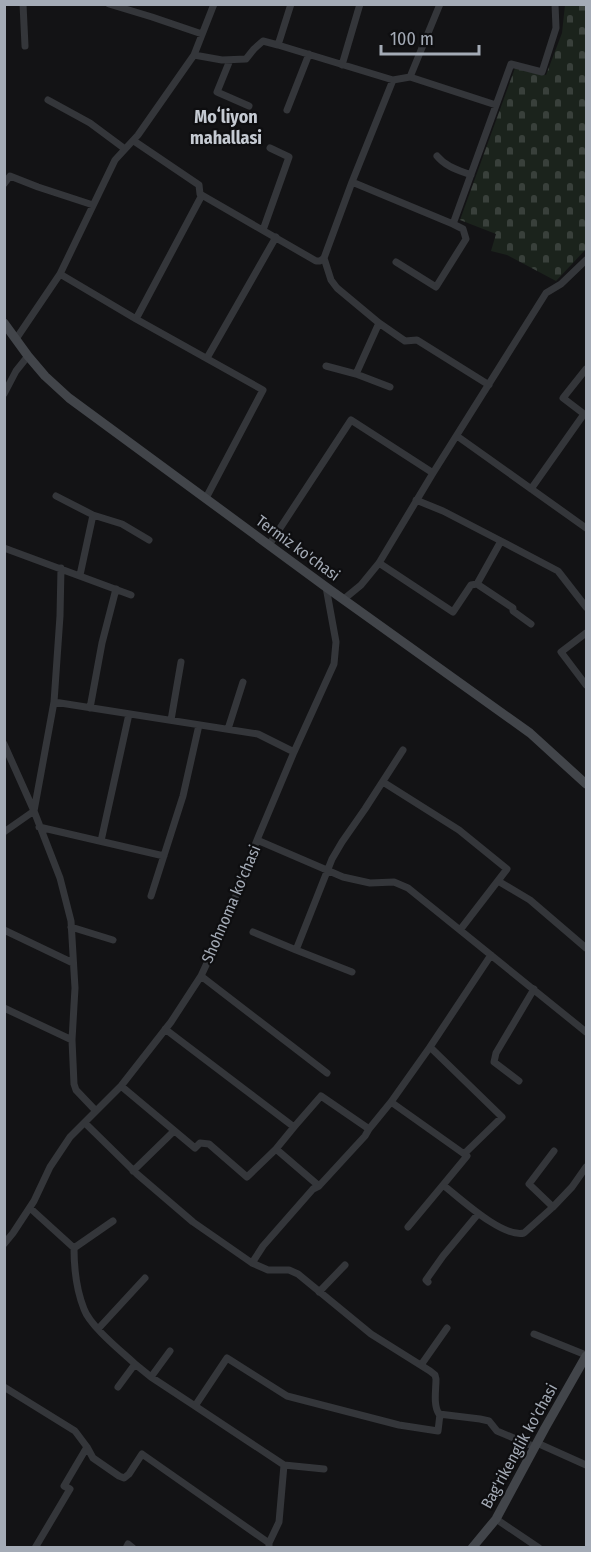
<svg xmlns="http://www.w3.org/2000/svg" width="591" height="1552" font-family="'Fira Sans Condensed',sans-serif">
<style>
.cemetery{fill:url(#cemetery-stones)}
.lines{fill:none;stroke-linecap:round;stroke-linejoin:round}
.minor{stroke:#34363a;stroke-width:7}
.secondary{stroke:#42454a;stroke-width:9}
.labels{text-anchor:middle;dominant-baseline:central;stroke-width:4.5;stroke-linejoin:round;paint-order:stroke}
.street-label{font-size:16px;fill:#a4abb6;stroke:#0e0e10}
.neighbourhood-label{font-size:18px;font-weight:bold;fill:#c5cad2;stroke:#0e0e10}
</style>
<defs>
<pattern id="cemetery-stones" width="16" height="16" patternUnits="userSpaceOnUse" patternTransform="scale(1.5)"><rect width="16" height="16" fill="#1b231c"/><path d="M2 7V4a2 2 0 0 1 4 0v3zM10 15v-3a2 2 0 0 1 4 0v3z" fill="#39403b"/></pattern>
</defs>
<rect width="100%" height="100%" fill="#131315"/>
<path class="cemetery" d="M565,5H586V249L556,281L507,255L491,251L496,234L460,220L515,68L546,75L562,33Z"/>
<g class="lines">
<path class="minor" d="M23,4L25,46
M109,4L152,17L202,34
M291,4L278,45L393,80L410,77L496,105
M194,55L222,60L246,59L254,49L263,41L278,45
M230,60L217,92L249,106
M342,65L360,4
M410,77L440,4
M48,100L90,123L125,149
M287,110L309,54
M134,141L199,185L200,194L316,261H320L324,258L352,182L393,80
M437,156C446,167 458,170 471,175
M352,182L453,224
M4,184L10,176L38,187L93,205
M263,230L289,157L270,148
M324,258L331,280L337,288L379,323
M396,262L436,287L466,239L463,229L453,224L511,64L542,72L556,28L555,4
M60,274L136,319L263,390L206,498
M136,319L202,195
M16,339L60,274L115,160L138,135L194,55L214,4
M207,358L276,237
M326,366L356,374L390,387
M356,374L379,323L405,341L417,340L489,385
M4,394L16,371L28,356
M457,436L586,528
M531,489L584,414L563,398L586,369
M56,496L93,515L80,575
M416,500L443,511L501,541L477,584L513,608V611L531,624
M93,515L122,524L149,540
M501,541L558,571L586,607
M269,545L351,420L433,473
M4,548L131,595
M379,563L453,612L471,585L477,584
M344,599L361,585L379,563L433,473L546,293L561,284L586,260
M586,633L561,652L586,685
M54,702L258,734L294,752
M90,708L102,643L116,589
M171,720L181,662
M228,729L243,682
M4,744L34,811L60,878L71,921L75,988L72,1040
M383,782L459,830L507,869L460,930
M39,827L164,856
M4,832L34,811L54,702L60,616L61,568
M257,840L343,877L370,883L394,882L408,888L586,1032
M101,841L129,714
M498,881L530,900L586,948
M151,896L183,796L199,725
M71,927L113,940
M4,930L73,963
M253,932L296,950
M352,972L296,950L332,859L342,842L365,809L403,750
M201,976L327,1073
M4,1008L72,1040L74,1084L76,1090L96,1111
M165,1029L294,1127L321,1096L369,1129L391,1102
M430,1047L391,1102L467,1156L443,1185C460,1198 502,1238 524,1233L553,1207L529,1184L554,1151
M519,1081L494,1062L496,1053L534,989
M121,1086L195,1148L200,1143L209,1144L247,1177L276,1149
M85,1123L137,1174L193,1222L252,1263L268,1270H289L298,1274L371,1334L430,1371L435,1375L436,1379C436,1390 433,1405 439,1414L480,1419L489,1421L497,1431L535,1447
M294,1127L276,1149L319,1186
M464,1154L502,1117L430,1047L491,955
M133,1171L174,1131
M553,1207L572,1187L586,1167
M30,1208L74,1248C74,1268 76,1289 84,1309C90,1326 121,1351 135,1364L118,1387
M408,1227L443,1185
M4,1244L13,1233L34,1201L50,1167L70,1137L121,1086L171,1022L201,976L226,922L257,840L294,752L334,664L336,642L326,587
M74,1248L113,1221
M252,1263L263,1246L313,1189L319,1186L365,1136L369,1129
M428,1282L426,1280L443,1256L478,1214
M319,1292L345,1265
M98,1329L145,1278
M534,1334L586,1355
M135,1364L151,1377L170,1351
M421,1365L447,1328
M151,1377L195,1406L227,1358L287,1396L399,1425L438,1431L440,1414
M4,1387L75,1431L87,1447L93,1458L119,1476L124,1478L129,1474L142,1454L269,1543V1548
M195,1406L284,1465L324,1469
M537,1443L586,1465
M496,1519L539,1548
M269,1543L279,1522L284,1465
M35,1548L70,1489L64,1486L87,1447
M126,1548L128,1544L133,1548"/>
<path class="secondary" d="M4,323L28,356L45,376L69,398L326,587L530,733L586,784
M472,1548L496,1519L545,1428L586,1356"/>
</g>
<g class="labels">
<g class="street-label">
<text transform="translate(298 548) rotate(36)">Termiz ko'chasi</text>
<text transform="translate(231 904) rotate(-67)">Shohnoma ko'chasi</text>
<text transform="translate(519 1446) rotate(-61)">Bag'rikenglik ko'chasi</text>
</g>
<g class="neighbourhood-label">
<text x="226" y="117">Moʻliyon<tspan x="226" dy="21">mahallasi</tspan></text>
</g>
</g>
<rect width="591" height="1552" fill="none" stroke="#a4abb6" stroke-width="12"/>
<path d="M381 45v9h98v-9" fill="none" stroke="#a4abb6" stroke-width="3"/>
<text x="390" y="45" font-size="18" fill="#a4abb6" stroke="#0e0e10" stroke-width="4.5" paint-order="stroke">100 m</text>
</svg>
